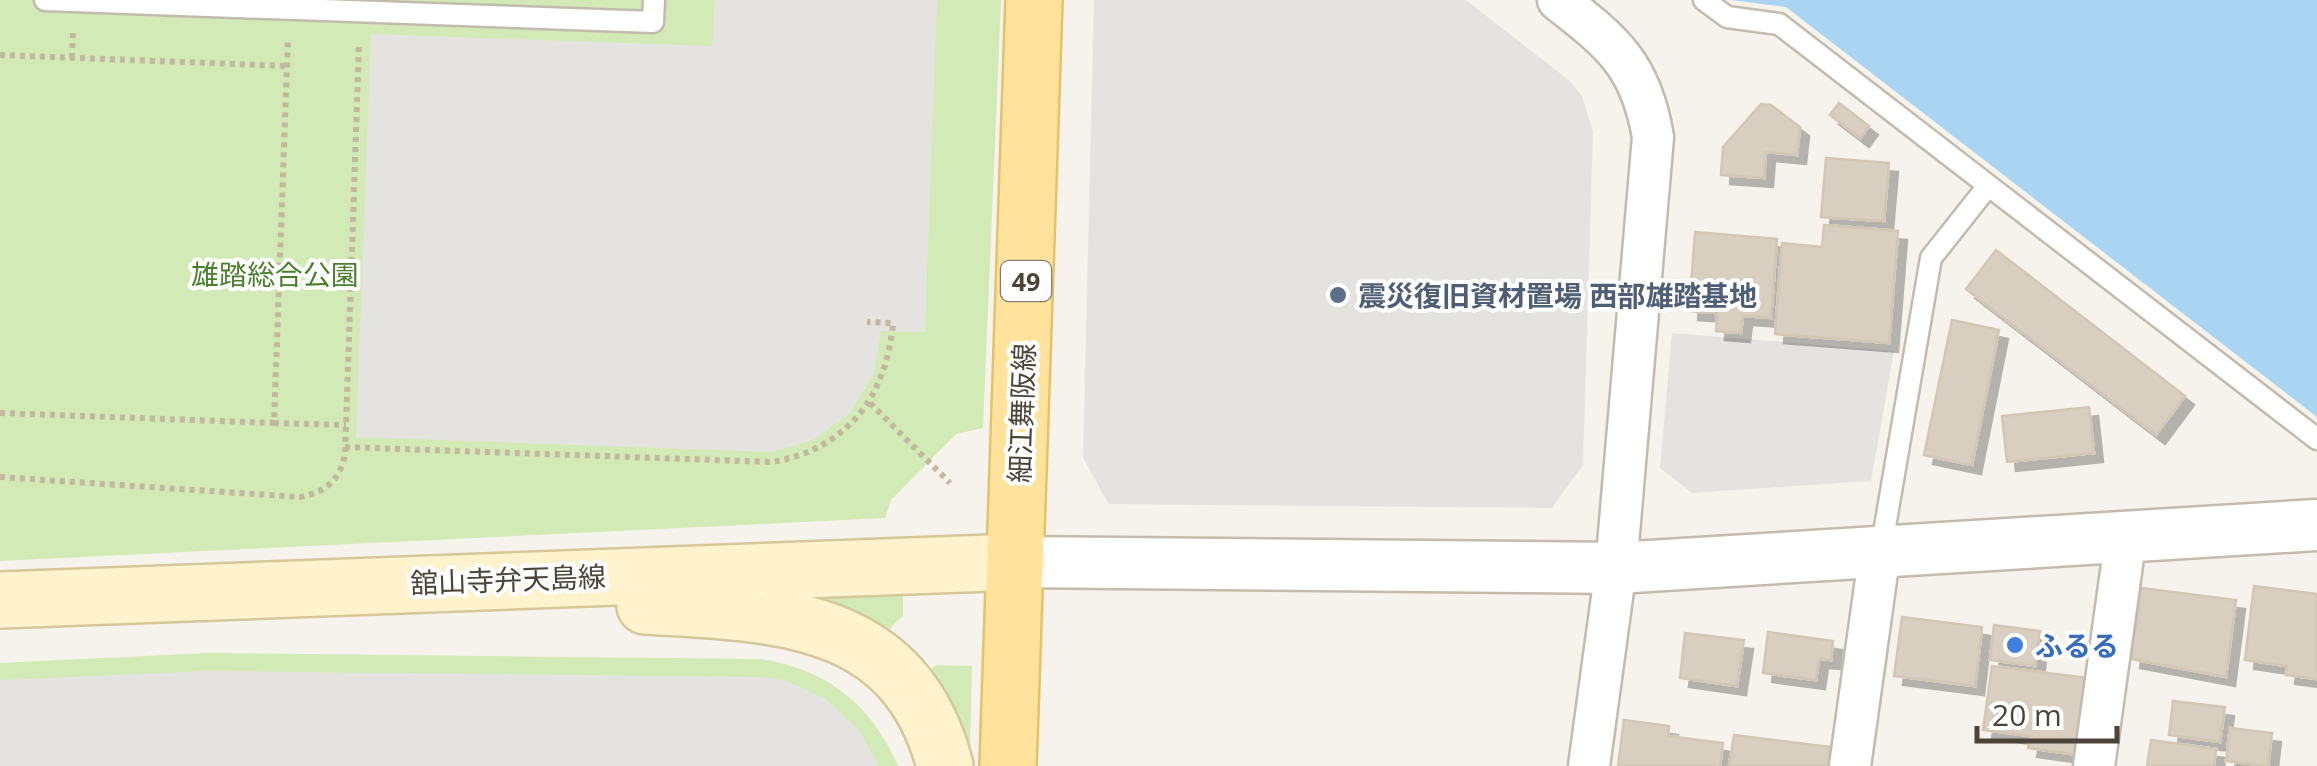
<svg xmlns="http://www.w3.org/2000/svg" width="2317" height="766" font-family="'Open Sans','Noto Sans JP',sans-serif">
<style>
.green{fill:#d2eab5}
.parking{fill:#e5e3e0}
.water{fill:#a9d4f2}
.building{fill:#d8cfc1;stroke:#d3c7b4;stroke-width:2.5;filter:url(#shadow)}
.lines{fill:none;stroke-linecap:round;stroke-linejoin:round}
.service-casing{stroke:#c2bbae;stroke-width:25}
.minor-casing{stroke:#c2bbae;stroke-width:45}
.tertiary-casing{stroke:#c2bbae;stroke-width:55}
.secondary-casing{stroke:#d6c79b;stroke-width:60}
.primary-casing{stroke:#e6c16a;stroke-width:60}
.path{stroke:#c4b79f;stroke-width:6;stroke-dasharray:5 5;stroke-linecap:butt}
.service{stroke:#fff;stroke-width:20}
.minor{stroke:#fff;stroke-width:40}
.tertiary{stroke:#fff;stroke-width:50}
.secondary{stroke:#fff3cd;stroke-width:55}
.primary{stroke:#ffe39c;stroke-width:55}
.service-dot{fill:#5c6f8a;stroke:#fff;stroke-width:4}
.shop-dot{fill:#3f7fe0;stroke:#fff;stroke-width:4}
.labels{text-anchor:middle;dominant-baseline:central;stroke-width:8;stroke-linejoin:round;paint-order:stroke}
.shield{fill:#fff;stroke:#817c74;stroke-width:2.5}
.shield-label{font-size:25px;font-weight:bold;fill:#4b4439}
.park-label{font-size:28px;fill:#4a7f2a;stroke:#fff}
.service-label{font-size:28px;font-weight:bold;fill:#4e5e75;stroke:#fff;text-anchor:start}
.street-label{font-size:28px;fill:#4b4439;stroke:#fff}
.shop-label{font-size:28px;font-weight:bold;fill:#366cbe;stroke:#fff;text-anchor:start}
</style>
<defs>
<filter id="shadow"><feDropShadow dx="9" dy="9" stdDeviation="0" flood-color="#0004"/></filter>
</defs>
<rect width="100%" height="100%" fill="#f6f3ec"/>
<path class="green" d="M0,0H1001L983,428L956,434L891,500L885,518L0,561Z
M903,594V616L879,638L804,598Z
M207,653L761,659C828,670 871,704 898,766H0V663Z
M936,665L972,666L970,754L921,679Z"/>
<path class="parking" d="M715,0H937L925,332L881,331L874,373L851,412L815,439L772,452L356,437L371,34L712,46Z
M1094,0H1466L1570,81L1582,96L1593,132L1583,465L1552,508L1109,504L1083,458Z
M1672,333L1894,351L1871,481L1692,493L1660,468Z
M207,671L759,677L784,680L826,699L859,730L879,766H0V680Z"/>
<path class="water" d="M1731,0H2317V417L1786,7Z"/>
<path class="building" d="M1839,103L1869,126L1860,138L1830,115Z
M1761,104L1771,105L1800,127L1797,155L1766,152L1764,178L1721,175L1723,147Z
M1826,158L1889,163L1884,221L1821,217Z
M1824,225L1898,231L1889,343L1775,334L1782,243L1822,247Z
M1695,232L1777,239L1771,318L1743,316L1741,333L1716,331L1717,313L1689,311Z
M1996,250L2185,396L2156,435L1966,289Z
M1952,320L1999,330L1972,465L1924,455Z
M2089,407L2094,453L2007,462L2002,416Z
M2254,586L2317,594V679L2286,675L2287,666L2245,660Z
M2141,588L2236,600L2226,677L2131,659Z
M1902,617L1982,627L1975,686L1894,676Z
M1994,625L2040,631L2035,666L1990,660Z
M1768,632L1833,641L1831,660L1819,659L1816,680L1763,673Z
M1685,633L1744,640L1737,686L1680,678Z
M1992,666L2089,678L2079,755L2028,748L2030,736L1983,730Z
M2173,701L2225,707L2220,742L2169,735Z
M1624,720L1669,726L1668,736L1723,743L1720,766H1618Z
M2230,728L2272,733L2268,766L2226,761Z
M1734,735L1831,747L1828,766H1729Z
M2151,740L2216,749L2214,766H2147Z"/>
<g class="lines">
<defs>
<path id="service" d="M45,0L653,22L654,0
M1704,0L1727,17L1779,24L2317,439
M1881,550L1931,258L1988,186"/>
<path id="minor" d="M1558,0C1613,43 1641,65 1653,137L1616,568L1589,766
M1850,766L1880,551
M2094,766L2126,536"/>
<path id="tertiary" d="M1017,562L1616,568L2317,525"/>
<path id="secondary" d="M0,600L1017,562
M645,606C774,614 905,612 945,766"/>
<path id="primary" d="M1008,766L1034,0"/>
</defs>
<use href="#service" class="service-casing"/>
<use href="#minor" class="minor-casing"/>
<use href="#tertiary" class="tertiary-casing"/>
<use href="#secondary" class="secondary-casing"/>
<use href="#primary" class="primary-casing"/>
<path class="path" d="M0,55L287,66
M72,58L73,32
M870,403L950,483
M0,413L274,423L288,38
M274,423L346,425
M345,447L773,462C848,448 886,397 893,323L867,322
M0,477L300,497C326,492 339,481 345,455L359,43"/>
<use href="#service" class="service"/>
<use href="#minor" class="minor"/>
<use href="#tertiary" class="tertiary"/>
<use href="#secondary" class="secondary"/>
<use href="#primary" class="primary"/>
</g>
<circle class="service-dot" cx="1338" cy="295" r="10"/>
<circle class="shop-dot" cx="2015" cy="645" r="10"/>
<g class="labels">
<rect class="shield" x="1001" y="261" width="50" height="40" rx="8"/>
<g class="shield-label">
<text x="1026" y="281">49</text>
</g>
<g class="park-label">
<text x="275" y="274">雄踏総合公園</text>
</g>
<g class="service-label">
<text x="1358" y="295">震災復旧資材置場 西部雄踏基地</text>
</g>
<g class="street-label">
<text transform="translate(1021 413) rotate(-88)">細江舞阪線</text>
<text transform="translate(508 579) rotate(-2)">舘山寺弁天島線</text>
</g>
<g class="shop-label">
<text x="2035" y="645">ふるる</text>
</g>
</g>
<path d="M1977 726v15h140v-15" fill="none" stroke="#4b4439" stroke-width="5"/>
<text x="1992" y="726" font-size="30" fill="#4b4439" stroke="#ffffff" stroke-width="8" paint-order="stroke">20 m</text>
</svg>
